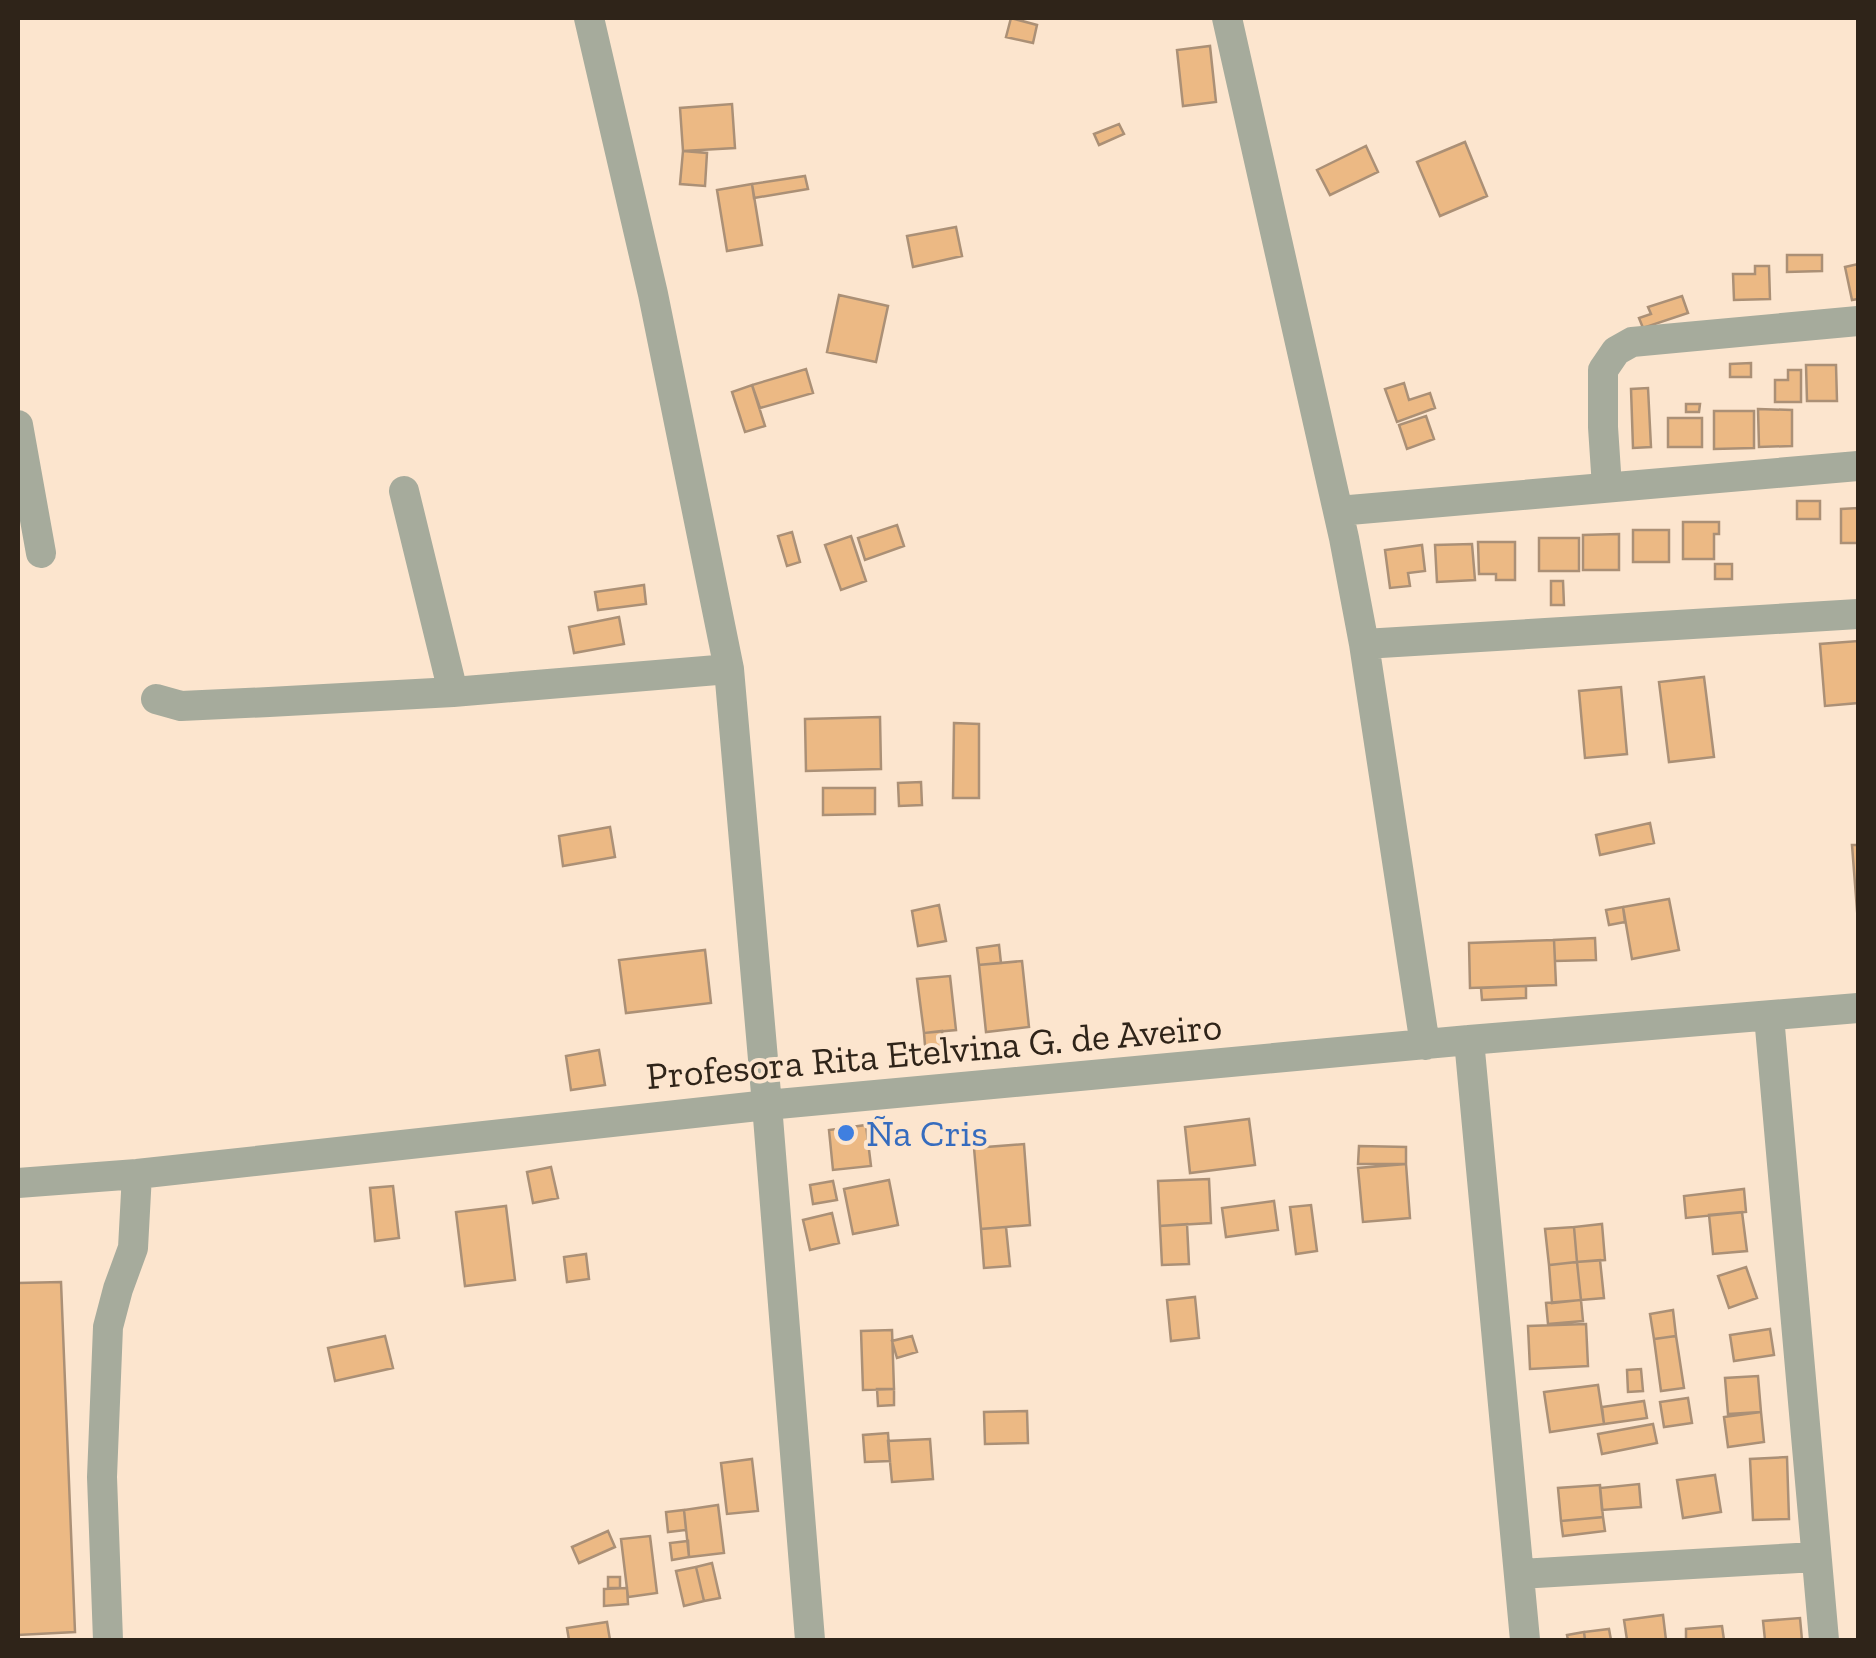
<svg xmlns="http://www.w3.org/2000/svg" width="1876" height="1658" font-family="'Zilla Slab',serif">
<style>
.building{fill:#ecb984;stroke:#ab9076;stroke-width:2.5}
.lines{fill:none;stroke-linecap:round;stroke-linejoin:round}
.minor{stroke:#a6ab9c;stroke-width:30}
.shop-dot{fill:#3f7fe0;stroke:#fce5ce;stroke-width:4}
.labels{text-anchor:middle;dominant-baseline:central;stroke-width:8;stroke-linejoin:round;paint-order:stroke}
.street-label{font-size:38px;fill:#2f2419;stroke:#fce5ce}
.shop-label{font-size:38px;fill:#366cbe;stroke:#fce5ce;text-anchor:start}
</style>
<rect width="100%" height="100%" fill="#fce5ce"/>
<path class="building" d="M1011,18L1037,25L1033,43L1006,37Z
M1210,46L1216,102L1183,106L1177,50Z
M732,104L735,148L683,151L680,108Z
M1119,124L1124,134L1099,145L1094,134Z
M1465,142L1487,196L1440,216L1417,162Z
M1366,146L1378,172L1330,195L1317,170Z
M683,151L707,153L705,186L680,184Z
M805,176L808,189L754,198L752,184Z
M752,184L762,245L727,251L717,190Z
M956,227L962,256L913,267L907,236Z
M1787,255H1822V271L1787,272Z
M1858,264V299L1852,300L1845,267Z
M1755,266H1769L1770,299L1734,300L1733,274H1755Z
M839,295L888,306L876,362L827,352Z
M1682,296L1688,313L1643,328L1639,318L1651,314L1648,307Z
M1751,363V377H1730V364Z
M1806,365H1836L1837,401H1807Z
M806,369L813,393L760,408L752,385Z
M1788,370H1801V402H1775V380H1788Z
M1404,383L1409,400L1430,393L1435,408L1397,422L1385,389Z
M752,385L765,426L745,432L732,392Z
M1648,388L1651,447L1633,448L1631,389Z
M1686,404H1700L1699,412H1686Z
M1758,409L1792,410V446L1759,447Z
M1714,411H1754V448L1714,449Z
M1426,416L1434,439L1407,449L1399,425Z
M1668,418H1702V447H1668Z
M1797,501H1820V519H1797Z
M1858,508V543H1841V509Z
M1683,522H1719V534H1714V559H1683Z
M897,525L904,546L865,560L858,538Z
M1633,530H1669V562H1633Z
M792,532L800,562L787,566L778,536Z
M1619,534V570H1583V535Z
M851,536L866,581L841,590L825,545Z
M1539,538H1579V571H1539Z
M1478,542H1515V580H1496V574H1479Z
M1472,544L1475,580L1437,582L1435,545Z
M1422,545L1425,571L1408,573L1410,586L1390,588L1385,550Z
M1715,564H1732V579H1715Z
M1551,581H1563L1564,605H1551Z
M644,585L646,604L598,610L595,592Z
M619,617L624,644L574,653L569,627Z
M1858,641V703L1825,706L1820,644Z
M1704,677L1714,757L1669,762L1659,682Z
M1621,687L1627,754L1585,758L1579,691Z
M880,717L881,769L806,771L805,719Z
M954,723L979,724V798H953Z
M921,782L922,805L899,806L898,783Z
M823,788H875V814L823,815Z
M1650,823L1654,843L1600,855L1596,835Z
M610,827L615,857L563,866L559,836Z
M1852,845H1858V923Z
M1669,899L1679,950L1632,959L1623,907Z
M939,905L946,941L918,946L912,911Z
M1623,907L1625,922L1609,925L1606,910Z
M1595,938L1596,960L1555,961L1554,940Z
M1554,940L1556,985L1470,988L1469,943Z
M999,945L1001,963L979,965L977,948Z
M705,950L711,1003L626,1013L619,960Z
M1022,961L1029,1027L986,1032L979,965Z
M950,976L956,1030L924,1033L917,979Z
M1526,986V998L1482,1000L1481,988Z
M942,1031L944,1056L926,1058L924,1033Z
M599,1050L605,1085L571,1090L566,1056Z
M1249,1119L1255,1165L1190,1173L1185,1127Z
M866,1125L871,1166L833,1170L829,1130Z
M1024,1144L1030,1225L981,1229L974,1148Z
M1359,1146L1406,1147V1164H1358Z
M1406,1164L1410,1218L1363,1222L1358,1168Z
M551,1167L558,1198L533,1203L527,1172Z
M1209,1179L1211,1223L1160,1226L1158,1181Z
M889,1180L898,1225L853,1234L844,1189Z
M833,1181L837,1200L813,1204L810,1185Z
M393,1186L399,1238L375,1241L370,1188Z
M1744,1189L1746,1212L1686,1218L1684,1196Z
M1274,1201L1278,1230L1226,1237L1222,1208Z
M1311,1205L1317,1251L1296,1254L1290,1207Z
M506,1206L515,1280L465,1286L456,1212Z
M1742,1212L1747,1251L1713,1254L1709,1215Z
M832,1213L839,1243L810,1250L803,1220Z
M1187,1224L1189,1264L1162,1265L1160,1226Z
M1602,1224L1605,1260L1577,1262L1574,1227Z
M1006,1227L1010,1266L984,1268L981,1229Z
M1574,1227L1577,1262L1549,1265L1545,1229Z
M586,1254L589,1279L567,1282L564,1257Z
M1600,1260L1604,1298L1581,1300L1577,1262Z
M1577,1262L1581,1300L1552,1303L1549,1265Z
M1746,1267L1757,1298L1729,1308L1718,1276Z
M61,1282L75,1632L18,1635V1283Z
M1195,1297L1199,1338L1171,1341L1167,1300Z
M1581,1300L1583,1321L1548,1324L1546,1303Z
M1673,1310L1676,1336L1654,1339L1650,1314Z
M1586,1324L1588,1366L1530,1369L1528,1326Z
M1770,1329L1774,1355L1734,1361L1730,1335Z
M892,1330L894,1389L863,1390L861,1331Z
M385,1336L393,1368L335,1381L328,1348Z
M912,1336L917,1352L897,1358L892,1341Z
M1676,1336L1684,1388L1661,1391L1654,1339Z
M1641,1369L1643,1391L1628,1392L1627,1370Z
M1758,1376L1761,1412L1728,1414L1725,1378Z
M1598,1385L1604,1424L1550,1432L1544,1392Z
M877,1389H894V1405L878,1406Z
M1688,1398L1692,1423L1664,1427L1660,1402Z
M1644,1401L1647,1418L1604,1424L1602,1407Z
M1027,1411L1028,1443L985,1444L984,1412Z
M1761,1412L1764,1442L1728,1447L1724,1417Z
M1653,1424L1657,1443L1602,1454L1598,1434Z
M888,1433L890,1461L865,1462L863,1435Z
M930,1439L933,1479L892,1482L888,1441Z
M1787,1457L1789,1519L1753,1520L1750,1459Z
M752,1459L758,1511L727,1514L721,1463Z
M1715,1475L1721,1512L1683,1518L1677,1480Z
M1639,1484L1641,1507L1602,1510L1600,1488Z
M1600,1485L1603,1517L1561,1521L1558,1488Z
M718,1505L724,1553L689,1557L684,1510Z
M684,1510L686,1530L668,1532L666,1512Z
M1603,1517L1605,1531L1563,1536L1561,1521Z
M608,1531L615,1547L579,1563L572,1547Z
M650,1536L657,1593L628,1597L621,1539Z
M688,1541L689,1557L672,1560L670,1543Z
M712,1563L720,1598L704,1601L696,1567Z
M696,1567L704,1601L684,1606L676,1571Z
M608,1577H620V1588H608Z
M627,1588L628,1604L604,1606V1589Z
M1663,1615L1666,1640H1627L1624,1620Z
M1800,1618L1802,1640H1765L1763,1621Z
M607,1622L610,1640H569L567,1628Z
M1722,1626L1724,1640H1686V1629Z
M1609,1629L1611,1640H1585L1584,1632Z
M1584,1632L1585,1640H1568L1567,1635Z"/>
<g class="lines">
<path class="minor" d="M589,18L653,294L729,669L767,1105L810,1640
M1227,18L1344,538L1364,644L1425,1045
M18,425L41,553
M1607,487L1603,427V370L1616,351L1632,342L1858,321
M404,491L453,692
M1338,511L1858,466
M1364,644L1858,614
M156,699L181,706L269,702L453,692L729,669
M1769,1016L1824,1640
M1469,1040L1525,1640
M18,1183L137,1174L767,1105L1469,1040L1858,1008
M1519,1574L1815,1557
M108,1640L102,1477L108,1327L118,1289L133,1248L137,1174"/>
</g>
<circle class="shop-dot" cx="846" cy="1133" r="10"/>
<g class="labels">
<g class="street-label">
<text transform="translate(934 1051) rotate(-5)">Profesora Rita Etelvina G. de Aveiro</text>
</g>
<g class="shop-label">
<text x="866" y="1133">Ña Cris</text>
</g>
</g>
<rect width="1876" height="1658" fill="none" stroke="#2f2419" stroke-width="40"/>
</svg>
